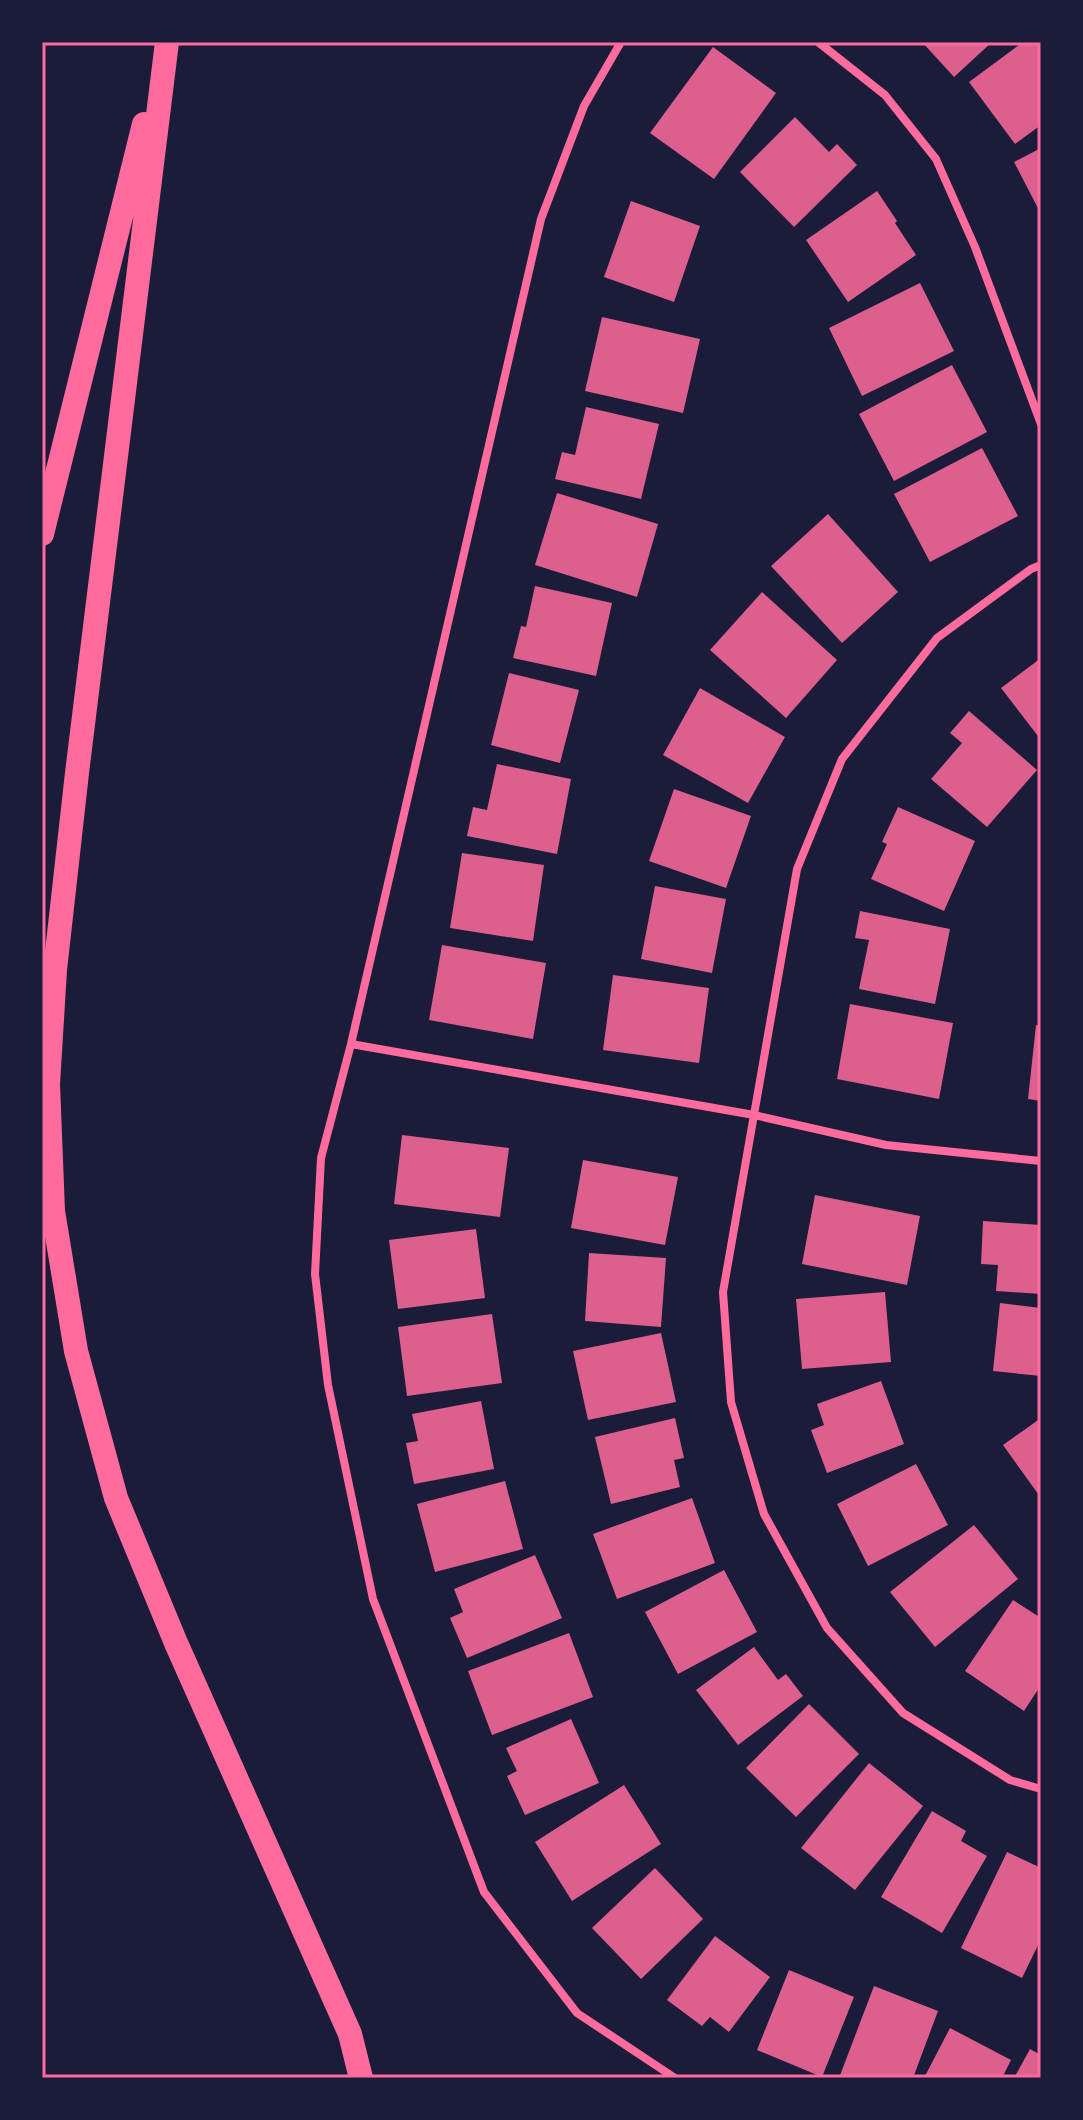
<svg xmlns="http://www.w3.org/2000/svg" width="1083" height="2120" font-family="Raleway,sans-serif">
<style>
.building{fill:#dd5f8e}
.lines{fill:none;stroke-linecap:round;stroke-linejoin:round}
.minor{stroke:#ff6b9d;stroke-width:8}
.motorway{stroke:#ff6b9d;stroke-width:24}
.neatline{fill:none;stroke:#ff6b9d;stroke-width:3}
</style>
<rect width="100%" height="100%" fill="#1b1b3a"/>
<path class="building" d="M922,42H992L954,77Z
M1023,42H1037L1041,48V125L1015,144L969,82Z
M713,47L776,93L714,179L650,133Z
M795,117L829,152L837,144L857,165L794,227L740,172Z
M1041,148V214L1014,162Z
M877,191L897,221L895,223L916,255L848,302L806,240Z
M631,201L700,226L674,302L604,277Z
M920,283L954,351L862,396L829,328Z
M602,317L700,339L683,413L585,391Z
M952,365L987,432L894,481L859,414Z
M586,407L659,424L641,499L555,479L562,452L575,455Z
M982,448L1018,516L930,562L894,494Z
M557,493L658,524L637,597L535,565Z
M828,514L898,592L842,643L771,566Z
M535,586L612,603L596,676L513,658L521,626L526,627Z
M762,592L837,660L786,718L710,650Z
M1041,658V740L1001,688Z
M509,673L579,690L560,763L491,745Z
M700,688L785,737L748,803L663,755Z
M969,711L1037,770L987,827L931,779L962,743L950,733Z
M497,764L571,779L557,854L467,836L473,807L487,810Z
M674,789L751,816L726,888L649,861Z
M898,807L975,841L944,911L871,879L887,844L882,842Z
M462,853L544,865L533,941L450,928Z
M655,886L726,899L712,973L641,959Z
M860,911L950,929L935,1004L859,989L869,940L855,938Z
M442,945L546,963L533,1039L429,1020Z
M613,975L709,988L699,1063L603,1050Z
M850,1004L953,1023L939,1099L837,1079Z
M1036,1025L1041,1026V1101L1028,1099Z
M402,1135L509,1148L500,1217L394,1204Z
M583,1160L678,1177L665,1245L571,1228Z
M815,1195L920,1216L907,1285L802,1264Z
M983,1221L1041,1225V1294L996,1291L998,1265L981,1264Z
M476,1229L485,1298L398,1309L389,1240Z
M589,1253L666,1258L661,1327L585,1321Z
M885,1292L891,1362L802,1369L796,1299Z
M1000,1303L1041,1308V1376L993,1371Z
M492,1314L502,1383L407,1396L398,1327Z
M661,1333L676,1402L588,1420L573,1351Z
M881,1381L904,1444L827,1473L811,1430L824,1425L817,1404Z
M481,1401L494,1469L414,1484L406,1443L418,1441L412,1414Z
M675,1418L684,1458L674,1460L680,1487L611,1504L595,1437Z
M1041,1418V1498L1003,1445Z
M916,1464L948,1525L868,1566L837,1504Z
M505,1481L523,1549L435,1572L417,1504Z
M692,1498L715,1563L617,1599L593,1534Z
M974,1525L1018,1579L935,1647L890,1592Z
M535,1555L562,1618L467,1658L450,1618L463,1612L454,1589Z
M724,1570L757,1632L678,1674L645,1612Z
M1013,1600L1041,1618V1685L1024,1711L965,1671Z
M569,1633L593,1697L492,1735L468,1671Z
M754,1647L778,1680L786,1674L803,1696L738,1745L696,1690Z
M809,1704L859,1754L796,1817L746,1768Z
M571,1719L599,1783L525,1815L507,1776L517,1771L506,1748Z
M869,1763L923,1806L855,1890L801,1848Z
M624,1785L661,1844L572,1901L535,1842Z
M932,1811L966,1831L961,1841L987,1856L942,1933L881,1897Z
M1007,1852L1041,1868V1939L1022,1978L961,1948Z
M655,1868L703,1919L641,1979L592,1928Z
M715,1936L770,1977L729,2032L710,2017L702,2026L667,2000Z
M789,1970L854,1997L822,2077L757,2050Z
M874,1986L938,2011L913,2078H839Z
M950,2028L1011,2060L1002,2078H924Z
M1030,2049L1041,2055V2078H1014Z"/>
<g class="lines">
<path class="minor" d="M621,42L584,106L541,219L351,1044L321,1158L315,1274L328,1385L373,1599L484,1892L577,2013L675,2078
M818,42L885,95L936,159L975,247L1041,424
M1041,565L1031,569L937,638L842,759L797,869L723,1292L731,1402L764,1514L827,1628L903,1713L1010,1780L1041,1789
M351,1044L754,1115L886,1145L1041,1161"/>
<path class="motorway" d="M167,42L77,773L55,970L48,1084L53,1211L76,1351L116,1498L176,1643L350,2034L361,2078
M42,534L144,124"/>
</g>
<rect width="1083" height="2120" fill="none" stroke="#1b1b3a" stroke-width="88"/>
<rect x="44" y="44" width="995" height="2032" class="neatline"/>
</svg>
